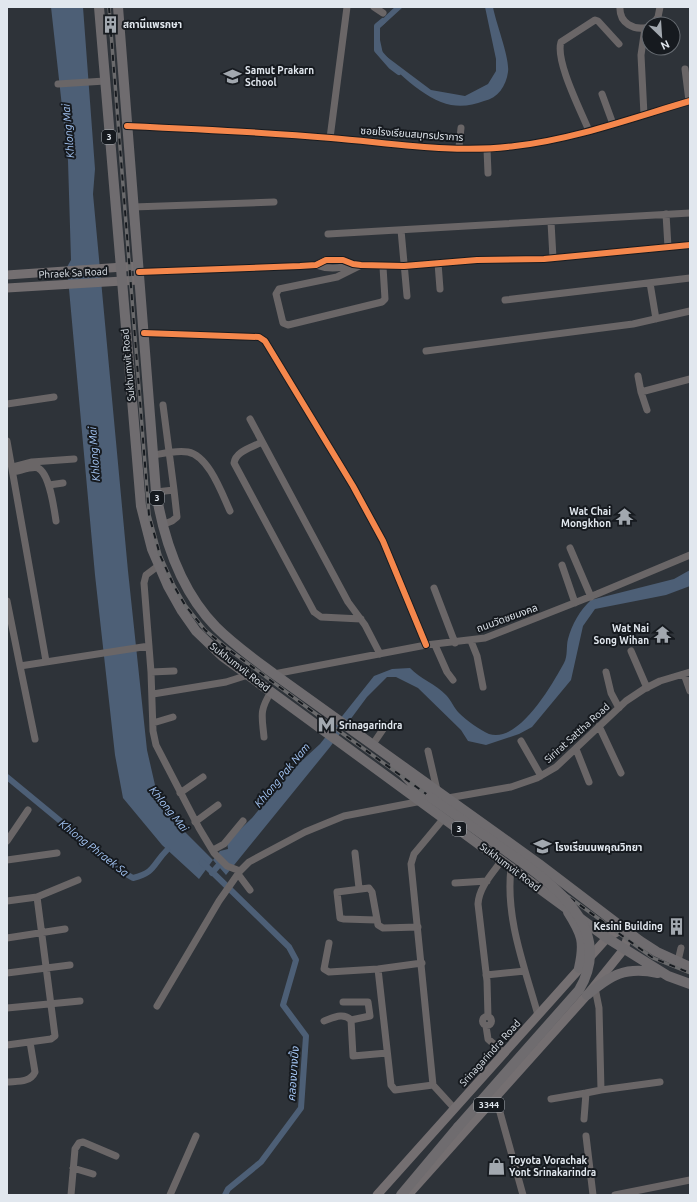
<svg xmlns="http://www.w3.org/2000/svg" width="697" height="1202" font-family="Ubuntu,'Noto Sans Thai',sans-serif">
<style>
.water{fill:#4d5f76}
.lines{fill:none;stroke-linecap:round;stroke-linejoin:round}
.canal{stroke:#4d5f76;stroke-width:6}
.minor{stroke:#6a6667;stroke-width:7}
.major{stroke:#746f71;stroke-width:9}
.highway{stroke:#6f6c6f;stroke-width:10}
.rail-casing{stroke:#6a6a6c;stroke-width:3.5}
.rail{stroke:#161a1f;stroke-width:2;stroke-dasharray:6;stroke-linecap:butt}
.highway-bridge{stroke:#6f6c6f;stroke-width:10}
.cycleway-casing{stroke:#161a1f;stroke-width:8}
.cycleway{stroke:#f5874c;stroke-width:6}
.labels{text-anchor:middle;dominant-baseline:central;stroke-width:4;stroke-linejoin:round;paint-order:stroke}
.shield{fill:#161a1f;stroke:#a4aab0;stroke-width:1}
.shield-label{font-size:9px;font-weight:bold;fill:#e1e7ee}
.poi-label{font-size:10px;font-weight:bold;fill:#e1e7ee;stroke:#161a1f;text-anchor:start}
.street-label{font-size:10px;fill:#e1e7ee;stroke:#161a1f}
.water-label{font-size:11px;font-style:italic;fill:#a6c8f8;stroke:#161a1f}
</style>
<rect width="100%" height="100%" fill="#2e3339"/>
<path class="water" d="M51,7H83L95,169L93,194L128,571L147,750L155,785L183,830L213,860L220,851L228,849L227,842L252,818L294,768L320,744L374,676L392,669L410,668C420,679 436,684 446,695C451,700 454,708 459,713C466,720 480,730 489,734C519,744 553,683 564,663C568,656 566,646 568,639C572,624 580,610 591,600L674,579L690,570V586L666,595L595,609L583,626L571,680L532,727L519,734L486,745L468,741L461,730L418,688L396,677H387L367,697L330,747L226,875L213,860L199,879L162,845L123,798L115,755L95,575L67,267L71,260L68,161Z
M395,7H403L380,28V40L383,54L431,90L465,96L488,84L496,71V59L485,7H493C496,24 510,58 508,72C506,86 498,98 484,101C473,105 463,107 451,105C425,100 392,69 377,48C377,25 377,23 395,7Z"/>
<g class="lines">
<path class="canal" d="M383,21L377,26V50L391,66L399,72
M7,777L121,871L133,878C156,872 152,865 167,850
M202,862L289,947L296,960L283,1005L306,1036L301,1108L261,1162L228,1189L225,1195
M212,873L223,860"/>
<path class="minor" d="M374,7L383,13
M620,7C619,23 634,31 648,27
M653,24L658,17L660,7
M685,69L689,101
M58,84L105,81
M602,94L613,124
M644,115L641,55L645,28
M127,126C195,129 263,132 331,138C392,143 455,154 515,146C575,139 632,118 690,101
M589,131C581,111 555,61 561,42L595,20L598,21L619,44
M330,138L347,7
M459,147L461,128
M487,149L488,173
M133,207L274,202
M666,214L668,247
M551,222L553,258
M401,230L407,296
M328,234L690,213
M438,263L440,289
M316,265C329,270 340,269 353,264
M361,265L337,277L279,289L276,294L283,323L288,325L382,302L385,299L383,267
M139,272L300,266L316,265L326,260H343L353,264L361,265L404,266L477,260L544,259L690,245
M650,283L656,319
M505,300L690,278
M144,333L259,337L265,341L353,486L383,541L426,645
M426,351L633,324L690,311
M638,376L641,392
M7,404L54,397
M647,410L641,392L690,379
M250,419L348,602L365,625L380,654
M7,441L46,661
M262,442C251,448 236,451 234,463L314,612L321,617L361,619
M154,455C165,453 177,450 188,452C209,456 222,494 230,511
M13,467L32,462L74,459
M13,472C20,471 32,466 38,468C50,474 54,509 56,521
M49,485L63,483
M156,492L174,490L163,405
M162,525L172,521L177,517L174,490
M570,548L591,597
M562,565L575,603
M158,566L146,575L144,583L151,672L153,731L156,745L199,828L214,853L227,866L240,871
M434,588L455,643
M7,601L20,666L149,646
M471,641L477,656L483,687
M435,645L447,672L453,680
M631,651L647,688
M20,666L35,739
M151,672L174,671
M606,672L611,693L619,708
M274,674L426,645L485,638L597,594L690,555
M684,674L690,691
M153,694L226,682L248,675
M153,723L173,717
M599,726L621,773
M264,737C262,716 259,711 271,692
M521,741L541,776
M373,744L386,725
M576,749L589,782
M428,751L437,790
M180,793L203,777
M448,798L511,787L537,778L556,767L626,701L644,689L660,681L690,672
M444,818L414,854L411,864L433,1085L454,1108
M195,822L218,805
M7,841L28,810
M213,850L224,844L243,821
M355,853L359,888
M7,860L57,853
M511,868C505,918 525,968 538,1015
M238,874L250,890
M455,883L487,881
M7,901L37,897L78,880
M376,920L344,919L340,918L337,892L369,888L372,892L378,925L383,928L418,927
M7,938L65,929
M329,943L324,969L329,972L378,969L422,963
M678,961L681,948
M378,969L391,1085L395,1090L433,1085
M7,973L70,965
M486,975L525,971
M595,988L599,1008L601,1090L660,1082
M343,1002H368L370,1016L351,1020
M157,1006L219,901L240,871L249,862L305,832L344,816L422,801
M7,1008L80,1001
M482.5 1021a4.5 4.5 0 1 1 9 0a4.5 4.5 0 1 1-9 0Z
M488,1017L487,981L478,904C479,887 492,874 502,860
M324,1021C333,1018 343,1012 351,1020L353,1056L387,1053
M486,1026L488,1039L504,1053
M7,1045L51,1039L55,1036L37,897
M7,1082C17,1081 30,1083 35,1072L30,1042
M496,1098L523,1195
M551,1099L586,1093
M584,1119L586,1093L601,1090
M586,1136L593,1195
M73,1168L93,1174
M71,1195L75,1149L79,1143L83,1142L116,1156
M170,1195L196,1136
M615,1195L690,1180"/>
<path class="major" d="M7,275L138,266
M7,288L139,280
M377,1195L607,938L622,929
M408,1195L587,995L624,949L629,933"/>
<path class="highway" d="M99,7L141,506L152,549L168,586L182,611L196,631L222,656L607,938L668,976L690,984
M118,7L156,492C164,541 180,590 216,627C234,645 254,659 274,674L539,864L640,941L657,952L690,967
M395,765L412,783L430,797
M568,912C582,934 585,942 579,968
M587,995C611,975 625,966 658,973
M401,1195L458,1127"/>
<defs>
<path id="rail" d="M109,7L149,515L160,555L174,586L185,605L205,630L228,649L335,728L653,958L690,973"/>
</defs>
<use href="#rail" class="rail-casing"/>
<use href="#rail" class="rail"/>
<path class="highway-bridge" d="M430,797C453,813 476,830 499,846C545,879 618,924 579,990L458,1127"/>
<defs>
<path id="cycleway" d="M127,126C195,129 263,132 331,138C392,143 455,154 515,146C575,139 632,118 690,101
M139,272L300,266L316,265L326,260H343L353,264L361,265L404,266L477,260L544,259L690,245
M144,333L259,337L265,341L353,486L383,541L426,645"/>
</defs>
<use href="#cycleway" class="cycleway-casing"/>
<use href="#cycleway" class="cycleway"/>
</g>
<defs>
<symbol id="building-bare" viewBox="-9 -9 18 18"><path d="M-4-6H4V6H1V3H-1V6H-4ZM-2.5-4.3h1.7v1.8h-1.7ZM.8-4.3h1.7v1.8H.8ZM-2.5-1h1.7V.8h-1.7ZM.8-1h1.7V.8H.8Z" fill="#a2a8af" stroke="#161a1f" stroke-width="2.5" paint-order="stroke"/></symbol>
<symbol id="school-bare" viewBox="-9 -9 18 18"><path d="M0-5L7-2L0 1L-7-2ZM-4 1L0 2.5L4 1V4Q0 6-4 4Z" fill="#a2a8af" stroke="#161a1f" stroke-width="2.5" paint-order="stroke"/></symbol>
<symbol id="temple-bare" viewBox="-9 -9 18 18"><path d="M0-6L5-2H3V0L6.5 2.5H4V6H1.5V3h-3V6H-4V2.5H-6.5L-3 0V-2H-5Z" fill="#a2a8af" stroke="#161a1f" stroke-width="2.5" paint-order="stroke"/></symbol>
<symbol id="metro-bare" viewBox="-9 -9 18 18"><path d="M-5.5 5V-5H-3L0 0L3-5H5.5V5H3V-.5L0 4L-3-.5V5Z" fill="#a2a8af" stroke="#161a1f" stroke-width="2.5" paint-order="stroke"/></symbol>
<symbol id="shop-bare" viewBox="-9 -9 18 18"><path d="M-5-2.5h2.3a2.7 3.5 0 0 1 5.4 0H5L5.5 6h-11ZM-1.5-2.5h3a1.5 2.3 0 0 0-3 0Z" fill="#a2a8af" stroke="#161a1f" stroke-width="2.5" paint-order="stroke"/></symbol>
</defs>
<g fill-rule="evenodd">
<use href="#building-bare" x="98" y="12" width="25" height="25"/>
<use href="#school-bare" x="220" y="64" width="25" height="25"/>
<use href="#temple-bare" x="612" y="504" width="25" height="25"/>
<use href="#temple-bare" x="650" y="622" width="25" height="25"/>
<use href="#metro-bare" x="314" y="712" width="25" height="25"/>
<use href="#school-bare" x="530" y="834" width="25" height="25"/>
<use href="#building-bare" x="664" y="914" width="25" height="25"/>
<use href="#shop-bare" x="484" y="1154" width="25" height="25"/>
</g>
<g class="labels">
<g class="shield">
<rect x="102" y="130" width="14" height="14" rx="3"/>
<rect x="150" y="491" width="14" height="14" rx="3"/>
<rect x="452" y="822" width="14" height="14" rx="3"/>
<rect x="474" y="1098" width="30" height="14" rx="3"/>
</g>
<g class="shield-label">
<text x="109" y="137">3</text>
<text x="157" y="498">3</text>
<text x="459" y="829">3</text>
<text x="489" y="1105">3344</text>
</g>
<g class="poi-label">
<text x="123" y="24">สถานีแพรกษา</text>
<text x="245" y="70">Samut Prakarn<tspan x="245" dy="12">School</tspan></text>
<text x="611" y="511" text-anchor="end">Wat Chai<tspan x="611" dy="12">Mongkhon</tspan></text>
<text x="649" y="628" text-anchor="end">Wat Nai<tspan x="649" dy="12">Song Wihan</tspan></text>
<text x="339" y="725">Srinagarindra</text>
<text x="555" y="847">โรงเรียนนพคุณวิทยา</text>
<text x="663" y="926" text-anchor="end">Kesini Building</text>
<text x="509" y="1160">Toyota Vorachak<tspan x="509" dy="12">Yont Srinakarindra</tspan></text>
</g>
<g class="street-label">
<text transform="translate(412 134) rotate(4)">ซอยโรงเรียนสมุทรปราการ</text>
<text transform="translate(73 273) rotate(-3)">Phraek Sa Road</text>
<text transform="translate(128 365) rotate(-95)">Sukhumvit Road</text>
<text transform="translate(507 618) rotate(-20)">ถนนวัดชยมงคล</text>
<text transform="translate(240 667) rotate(38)">Sukhumvit Road</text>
<text transform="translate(577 733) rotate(-42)">Sirirat Sattha Road</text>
<text transform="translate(510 867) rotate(37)">Sukhumvit Road</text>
<text transform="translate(490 1053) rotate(-48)">Srinagarindra Road</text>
</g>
<g class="water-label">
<text transform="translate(68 131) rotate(-95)">Khlong Mai</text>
<text transform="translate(94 454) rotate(-94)">Khlong Mai</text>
<text transform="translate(282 775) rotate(-50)">Khlong Pak Nam</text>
<text transform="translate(169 809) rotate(51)">Khlong Mai</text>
<text transform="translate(94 848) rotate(38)">Khlong Phraek Sa</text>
<text transform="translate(293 1074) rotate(-86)">คลองบางปิ้ง</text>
</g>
</g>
<rect width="697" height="1202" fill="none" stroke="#e1e7ee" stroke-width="16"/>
<g transform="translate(661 36) rotate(155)"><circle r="19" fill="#161a1f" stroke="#676c72"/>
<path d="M0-3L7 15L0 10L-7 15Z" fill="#a2a8af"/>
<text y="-6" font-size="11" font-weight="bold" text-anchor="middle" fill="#e1e7ee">N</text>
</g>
</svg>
